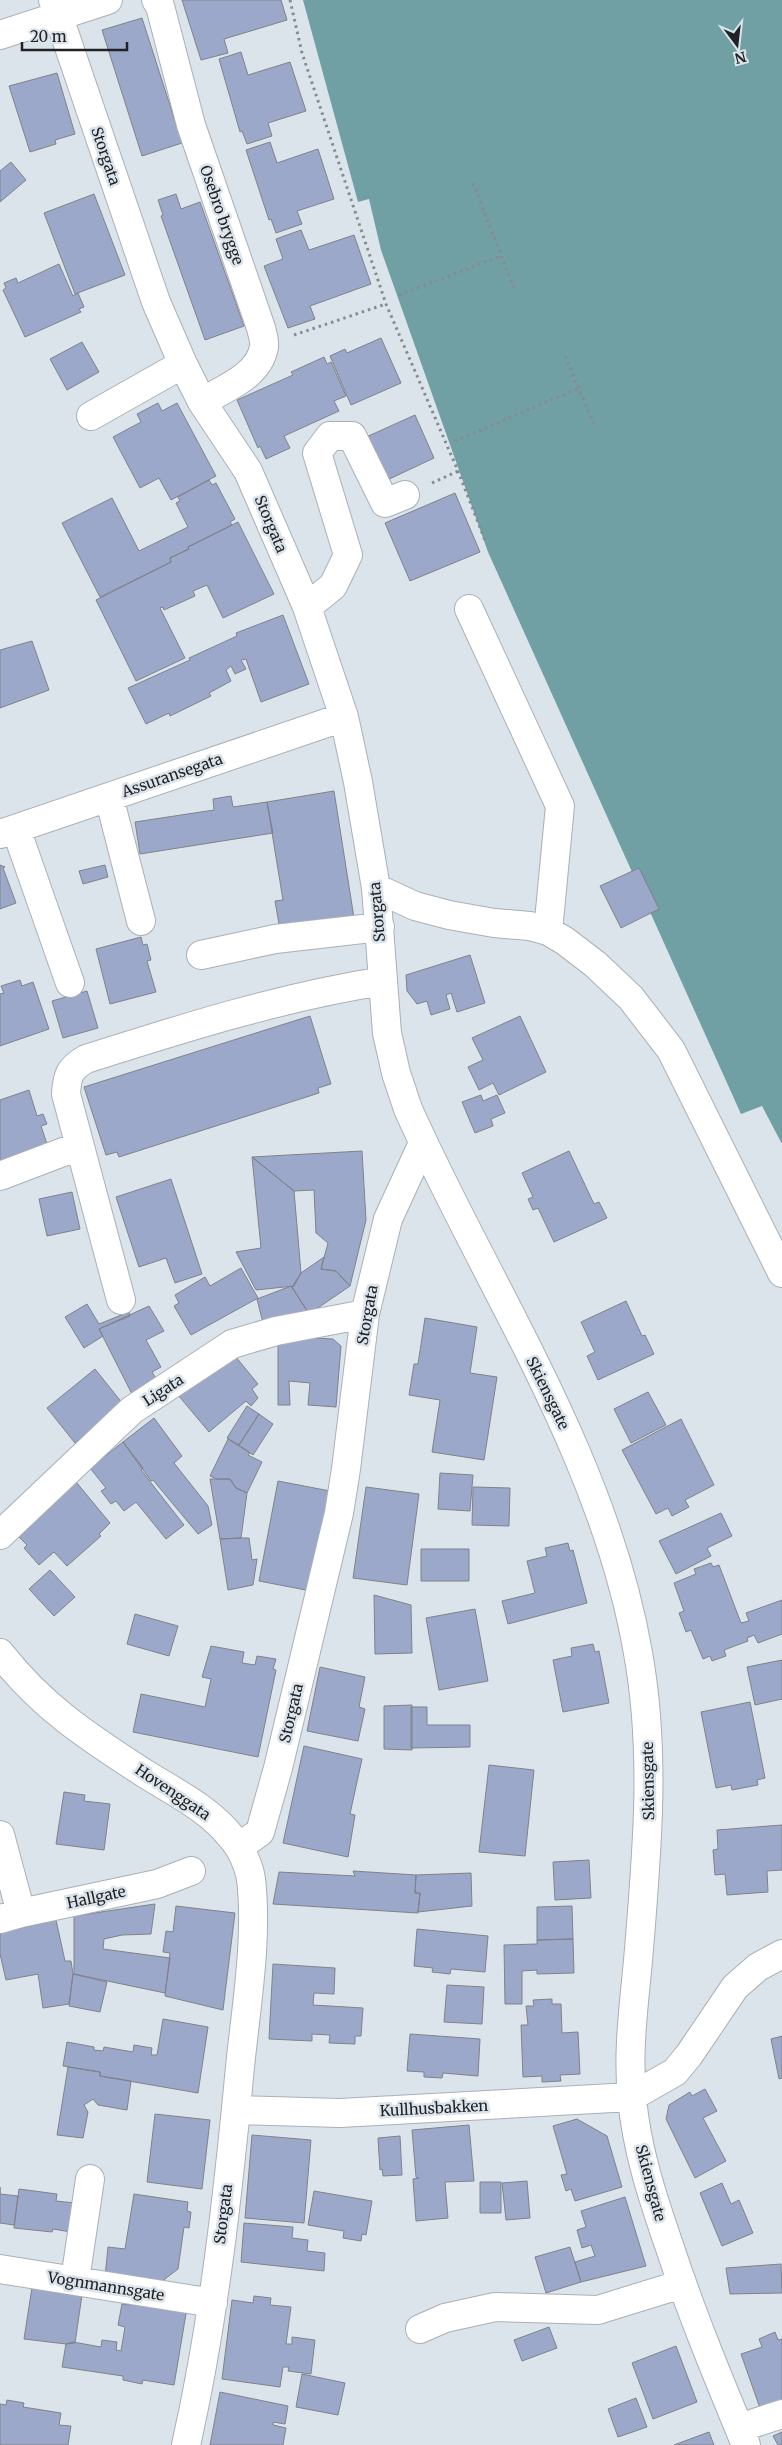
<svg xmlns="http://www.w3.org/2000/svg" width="782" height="2445" font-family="Merriweather,serif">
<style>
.water{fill:#709fa4}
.building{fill:#9ca8c9;stroke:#7f828a}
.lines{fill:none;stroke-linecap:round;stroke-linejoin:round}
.minor-casing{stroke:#a9b0b7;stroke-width:30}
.path{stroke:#868b90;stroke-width:3;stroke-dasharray:2.5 4;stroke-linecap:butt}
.minor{stroke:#fff;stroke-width:28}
.labels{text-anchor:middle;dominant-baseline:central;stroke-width:5;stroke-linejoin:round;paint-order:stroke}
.street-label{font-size:15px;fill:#202225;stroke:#dce4eb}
</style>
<rect width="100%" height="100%" fill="#dce4eb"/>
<path class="water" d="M303,0H782V1144L762,1106L741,1114L488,552L381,250L369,199L358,202Z"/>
<path class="building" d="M182,0H281L287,20L224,39L228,53L201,60Z
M142,18L182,143L142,156L102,30Z
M241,52L248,75L290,62L306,111L268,123L272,136L247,144L242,131L240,132L219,59Z
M57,73L75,134L55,140L56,144L30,152L9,86Z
M270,142L277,163L318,149L334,199L297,211L302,224L276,233L271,219L269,220L246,150Z
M11,162L26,180L0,202V171Z
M94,194L125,275L75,294L44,213Z
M176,194L181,209L200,202L244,326L205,340L161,216L163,215L158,200Z
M301,230L309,250L354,235L371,284L310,306L315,319L288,328L264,266L283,259L276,239Z
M59,264L73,296L78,293L84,307L79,309L81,312L25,337L3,290L6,288L4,283L16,278L18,283Z
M381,338L401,383L351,405L330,356L345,349L347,353Z
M82,342L99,372L67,390L50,359Z
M324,357L327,364L331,362L346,396L334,401L339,411L284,436L290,448L266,459L260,446L258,448L237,400L293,375L291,372Z
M158,403L162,411L177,403L216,476L171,500L159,478L140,488L113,437L141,422L137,414Z
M415,415L434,458L383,482L364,438Z
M209,480L212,485L216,483L235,519L230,522L232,525L188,547L189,549L170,558L171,562L100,597L62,523L112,498L139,551L188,527L176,503L180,501L178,497Z
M455,493L480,552L410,581L385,523Z
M238,522L274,594L223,618L207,585L193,591L195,596L164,610L163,607L160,608L185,658L136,681L96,600L171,562L170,558L189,549L188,547Z
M283,615L309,684L261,702L246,659L241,660L246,669L235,674L231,666L226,670L231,681L209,693L211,696L170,716L169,713L146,724L128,688L190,660L189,658L237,636L236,633Z
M32,641L49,690L0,708V650Z
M334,791L354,918L287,928V923L279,924L275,901L283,900L267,802Z
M231,796L233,807L267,802L273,833L140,854L135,822L214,810L213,799Z
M0,865L5,867L3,868L16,903L0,909Z
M105,865L108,877L83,884L79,871Z
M639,868L659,909L621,928L600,886Z
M141,937L143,945L147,944L151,960L147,961L156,992L110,1004L96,949Z
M470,955L485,1003L457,1012L451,993L446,995L450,1009L431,1015L427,1001L417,1004L407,991L406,975Z
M20,980L22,986L33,982L49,1029L0,1046V994L4,993L1,986Z
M87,991L98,1028L63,1038L52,1001Z
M310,1016L331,1084L318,1088L319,1093L119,1157L117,1152L106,1155L84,1087Z
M520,1016L546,1072L499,1095L493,1083L479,1090L468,1067L483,1060L472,1038Z
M29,1090L37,1116L43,1114L47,1124L41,1126L48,1147L0,1163V1100Z
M481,1095L483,1101L497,1095L505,1113L491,1119L493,1126L475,1133L462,1102Z
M362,1151L366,1220L350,1286L336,1271L321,1269L328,1243L316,1233L314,1190L294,1191L252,1157Z
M569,1151L594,1204L599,1202L607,1218L554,1242L538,1208L533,1210L528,1199L533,1197L522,1173Z
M252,1157L294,1191L301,1273L294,1286L256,1290L236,1252L261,1248Z
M171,1179L202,1274L175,1283L166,1258L139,1267L116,1197Z
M72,1192L80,1229L47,1236L39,1199Z
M324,1257L321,1269L336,1271L350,1286L309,1314L292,1287L301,1273Z
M241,1268L258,1298L191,1335L174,1306L179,1303L175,1295L205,1277L210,1286Z
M291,1286L310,1315L264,1327L257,1299Z
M626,1301L642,1336L645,1335L654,1354L598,1380L587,1356L595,1352L581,1322Z
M87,1304L99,1324L129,1312L130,1316L99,1329L103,1336L84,1348L65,1317Z
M149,1306L164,1331L146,1340L161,1367L152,1372L155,1377L133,1396L99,1329Z
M425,1318L477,1327L470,1373L497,1377L484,1460L432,1452L440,1400L409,1395L414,1364H418Z
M299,1337L333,1339L341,1346L336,1407L308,1405L310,1383L289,1381L290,1405H278V1341Z
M231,1351L258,1384L252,1389L258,1398L251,1406L246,1401L209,1432L178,1395Z
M95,1369L123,1404L75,1443L47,1408Z
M648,1392L666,1425L631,1443L614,1409Z
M247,1406L259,1414L239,1445L227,1438Z
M259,1414L273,1424L253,1455L239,1445Z
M154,1418L182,1456L174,1463L208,1506L212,1525L198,1534L153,1480L151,1481L123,1442Z
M681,1419L714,1485L685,1500L689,1507L672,1516L668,1508L656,1514L622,1450Z
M228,1439L250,1453L248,1455L262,1462L247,1493L236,1488L230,1479H217L210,1476Z
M123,1442L143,1468L141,1470L184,1525L166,1539L136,1502L124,1511L116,1501L111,1504L101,1491L106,1488L90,1468Z
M440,1473L473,1475L470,1511L438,1509Z
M210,1479H230L236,1488L247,1493L241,1538L220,1539Z
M278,1481L330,1491L311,1591L259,1581Z
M76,1482L110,1523L99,1534L101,1536L67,1566L54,1552L39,1565L24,1548L27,1545L19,1537L31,1526L29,1524Z
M366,1487L419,1494L407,1585L353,1578Z
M473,1487L510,1488L509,1526L472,1525Z
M721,1513L732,1536L707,1548L711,1556L676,1574L659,1541Z
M241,1538H249L252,1560L257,1559L253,1585L228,1590L220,1539Z
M568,1543L570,1551L573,1550L587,1603L508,1624L502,1601L535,1593L527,1561L547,1556L545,1548Z
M421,1549H469V1581H421Z
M711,1563L713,1567L719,1565L741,1623L749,1621L746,1613L782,1600V1634L758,1643L754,1635L747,1638L748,1641L724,1650L726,1656L712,1661L710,1656L703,1659L691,1630L686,1632L679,1613L684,1611L674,1583L696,1574L694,1569Z
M50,1570L75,1597L54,1616L29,1589Z
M374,1595L411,1605L412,1653L375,1654Z
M475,1609L488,1681L439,1690L426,1618Z
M135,1614L178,1626L169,1656L127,1644Z
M593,1644L595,1652L599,1651L609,1703L563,1712L553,1660L572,1656L571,1648Z
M211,1646L244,1652L242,1663L255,1665L257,1656L276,1659L273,1669L276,1670L258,1757L133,1732L141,1694L205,1707L211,1679L202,1677Z
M782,1660V1699L755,1705L747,1667Z
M320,1667L365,1677L359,1707L365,1709L358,1741L307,1731Z
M750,1702L765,1778L757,1780L758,1785L732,1790L731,1785L716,1788L701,1712Z
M412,1705V1750L384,1749V1706Z
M411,1707H427V1725H470V1747L411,1748Z
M304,1746L362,1759L350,1814L355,1815L348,1857L283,1843Z
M489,1765L534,1770L525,1856L479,1852Z
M64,1792L85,1795L84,1801L110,1804L104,1850L56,1844Z
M782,1825V1870L767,1871L768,1892L727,1895L725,1874L715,1875L713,1850L718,1849L717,1830Z
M589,1860L591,1898L555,1900L553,1862Z
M353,1871L416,1875L415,1893H420L418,1913L273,1904L279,1872L355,1876Z
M471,1873L472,1906L418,1912L420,1893H415L416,1875Z
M155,1904L151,1934L122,1935L104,1939L103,1949L170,1958L165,1993L74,1974V1916Z
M176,1906L235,1913L223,2010L165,1996L170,1953L163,1952L166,1931L173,1932Z
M572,1906L573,1939L537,1940V1907Z
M56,1920L65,1961H71L73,1974L69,2004L43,2008L38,1974L6,1980L0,1954V1933Z
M417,1929L488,1936L485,1972L451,1969L450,1974L432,1972L433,1968L414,1966Z
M573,1939L574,1973L537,1974V1970L522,1971V2004H505L504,1945L537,1944V1940Z
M273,1964L335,1968L334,1994L314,1993L313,2005L363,2008L361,2036H355V2044L329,2043L330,2035L312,2034V2041L269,2039Z
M73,1974L107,1982L100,2012L69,2006Z
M447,1985L484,1987L482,2024L444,2022Z
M552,1999V2004H561L562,2033L578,2032L580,2074L560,2075L561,2081L542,2082V2076L523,2077L521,2025H528L526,2006H534L533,2000Z
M163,2019L208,2027L198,2093L100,2076V2072L63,2066L67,2042L94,2047V2050L103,2051L104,2047L133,2052L134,2045L152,2048L151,2055H157Z
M410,2034L480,2039L478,2076L443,2073L442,2078L424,2077V2072L407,2071Z
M782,2036V2078L779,2079L771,2039Z
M68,2067L100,2072V2076L131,2081L127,2110L98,2105L93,2099L84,2105L88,2112L83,2138L57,2135Z
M705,2089L717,2111L703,2118L726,2161L695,2178L666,2119L669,2105L690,2092L692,2096Z
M155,2114L210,2120L202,2189L147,2182Z
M577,2119L607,2136L622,2187L575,2201L571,2189L566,2191L561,2175L567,2174L553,2126Z
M469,2125L474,2181L445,2182L448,2218L416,2221L413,2179L419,2178L416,2177L412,2130Z
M252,2135L311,2140L304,2223L245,2218Z
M400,2136L402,2175L383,2176L382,2169L380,2170L378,2138Z
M527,2181L530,2218L506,2220L502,2183Z
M480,2182H501V2213H480Z
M722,2183L731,2204L739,2200L753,2233L722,2246L700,2193Z
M0,2187V2194L18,2196L14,2225L0,2223Z
M19,2189L57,2194L56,2201L75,2203L71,2232L53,2229L52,2232L14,2228Z
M314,2191L372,2201L366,2235L362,2234L361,2241L343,2238L344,2231L308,2225Z
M134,2194L188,2202L187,2211L191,2212L189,2228L184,2227L178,2269L161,2282L105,2277L108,2247L125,2249Z
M625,2197L646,2266L581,2282L575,2262L595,2256L591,2245L582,2248L577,2230L586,2227L581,2211Z
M244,2223L293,2227L292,2238L308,2240L307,2251L325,2253L324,2271L241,2262Z
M570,2247L581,2282L546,2293L535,2257Z
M781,2264L782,2293L730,2294L726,2268Z
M33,2281L83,2288L75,2343L66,2344L24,2339Z
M254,2296L271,2298L270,2305L291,2307L286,2344H292V2337L315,2340L311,2374L288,2371L289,2367H283L280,2387L222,2379L232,2300L253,2303Z
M130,2298L187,2308L174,2385L143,2380L142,2384L123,2380V2376L62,2367L66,2344L73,2342L101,2347L102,2340L117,2342L116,2350L121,2351L125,2327L118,2325L122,2304L129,2305Z
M549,2327L557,2348L522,2361L514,2340Z
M775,2332L778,2340L782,2339V2404L761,2411L741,2354L762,2347L759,2339Z
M676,2346L697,2402L653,2419L632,2363Z
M302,2374L345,2383L338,2415L296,2407Z
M220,2392L288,2406L285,2424L273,2422V2425L286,2428L283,2445H210Z
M636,2398L647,2427L618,2437L608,2409Z
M7,2400L24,2403L23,2407L61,2413L59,2425L71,2426L68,2445H0V2404L6,2405Z
M709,2432L714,2445H674Z
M782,2432V2445H778L773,2436Z"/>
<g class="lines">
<defs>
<path id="minor" d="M53,0L156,302L183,364L202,402L248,471L307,607L344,717L358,782L376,888L387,1033L396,1073L408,1109C488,1288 604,1456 638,1653C656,1752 647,1851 639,1949C635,1998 627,2048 632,2097C636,2148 653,2199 670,2248C692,2315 719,2380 746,2445
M156,0L160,6L191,125L261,328C262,333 265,341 264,347C259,376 225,388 202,402
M0,35L108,0
M91,416L183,364
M307,607L333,586L348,555L317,453L330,436H352L385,503L405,495
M469,609L560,806L548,931
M109,797L141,921
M16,829L70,983
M0,834L344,717
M376,888L415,906L449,915L494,923L530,926L548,931L565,941L595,964L631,998L671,1050L782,1273
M201,955L275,939L380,927
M0,1176L79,1146
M121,1300L66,1094C67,1075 70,1068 86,1059C184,1028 281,997 383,981
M0,1535L132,1410L232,1344L276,1331L365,1314
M0,1653C42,1707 87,1736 144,1773C174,1792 210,1809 232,1838C241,1848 249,1866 251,1879C258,1939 246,2007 240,2067C228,2194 214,2321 186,2445
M0,1835L21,1913
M239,1847L260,1832L278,1768L339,1513L346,1469L365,1314L388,1219L423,1143
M0,1919L21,1913L157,1884L191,1871
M236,2110L340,2113L631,2097L675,2072L689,2055L735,1987L758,1967L782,1954
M0,2269L213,2303
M75,2280L90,2179
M420,2329L445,2318L495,2307L598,2310L682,2284
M739,2428L782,2414"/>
</defs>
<use href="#minor" class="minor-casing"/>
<path class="path" d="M290,0L302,53L386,304L458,471L486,543
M473,183L515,291
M399,295L501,256
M294,335L386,304
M565,356L594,424
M455,441L579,388
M432,483L458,471"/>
<use href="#minor" class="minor"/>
</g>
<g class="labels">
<g class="street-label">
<text transform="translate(106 156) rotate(71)">Storgata</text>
<text transform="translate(222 215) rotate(71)">Osebro brygge</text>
<text transform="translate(271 524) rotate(67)">Storgata</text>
<text transform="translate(172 775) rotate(-19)">Assuransegata</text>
<text transform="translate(377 912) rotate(-95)">Storgata</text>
<text transform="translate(367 1315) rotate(-80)">Storgata</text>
<text transform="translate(163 1390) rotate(-33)">Ligata</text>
<text transform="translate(548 1393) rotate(64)">Skiensgate</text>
<text transform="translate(291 1713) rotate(-77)">Storgata</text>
<text transform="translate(648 1781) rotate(-91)">Skiensgate</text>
<text transform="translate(173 1792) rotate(34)">Hovenggata</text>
<text transform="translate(96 1897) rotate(-12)">Hallgate</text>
<text transform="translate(434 2108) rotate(-3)">Kullhusbakken</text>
<text transform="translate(651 2183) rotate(75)">Skiensgate</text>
<text transform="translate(223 2214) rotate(-83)">Storgata</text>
<text transform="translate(106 2286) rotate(9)">Vognmannsgate</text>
</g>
</g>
<g transform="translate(737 45) rotate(165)" stroke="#dce4eb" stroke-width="4" paint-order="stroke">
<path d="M0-4L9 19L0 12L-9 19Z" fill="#202225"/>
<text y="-8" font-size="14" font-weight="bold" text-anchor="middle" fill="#202225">N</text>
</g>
<path d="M22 42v8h105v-8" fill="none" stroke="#202225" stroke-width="2.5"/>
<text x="30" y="42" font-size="15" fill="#202225" stroke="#dce4eb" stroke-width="4" paint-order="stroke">20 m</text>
</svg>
